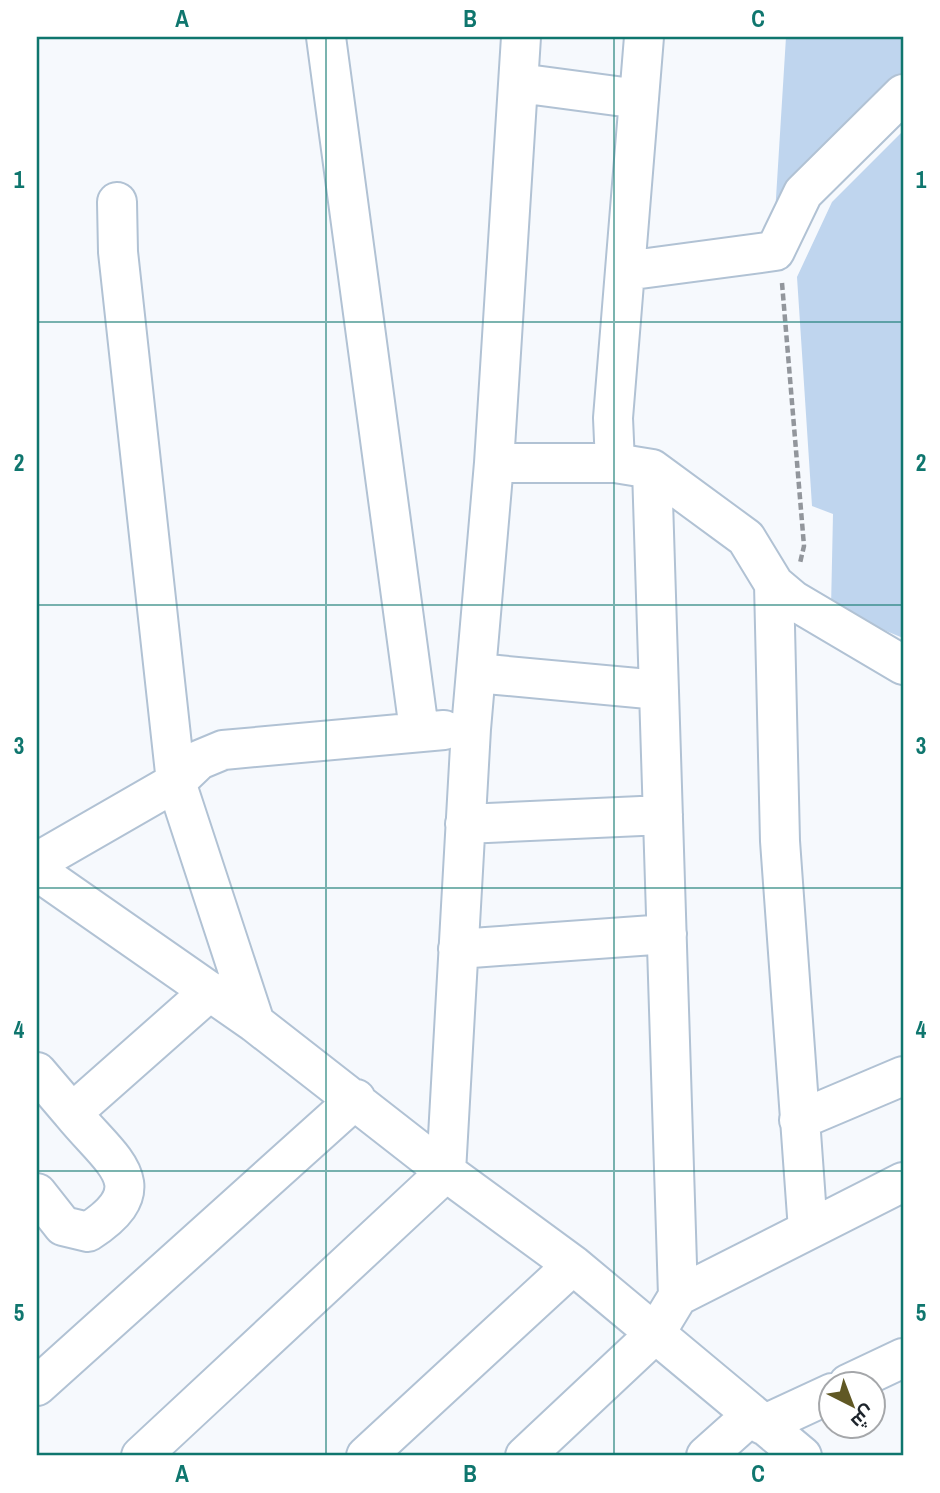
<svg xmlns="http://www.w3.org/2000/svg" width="940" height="1493" font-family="'Archivo Narrow',Cairo,sans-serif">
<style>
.green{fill:#bfd5ee}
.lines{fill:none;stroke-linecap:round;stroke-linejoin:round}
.minor-casing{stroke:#b1c2d4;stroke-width:42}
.path{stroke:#92969c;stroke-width:4.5;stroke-dasharray:7 3.5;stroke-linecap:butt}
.minor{stroke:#fff;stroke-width:38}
.grid{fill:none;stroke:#0f766e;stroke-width:2;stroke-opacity:0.55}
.neatline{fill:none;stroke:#0f766e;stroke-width:2.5}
.grid-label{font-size:23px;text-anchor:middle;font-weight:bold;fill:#0f766e}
</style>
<rect width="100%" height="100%" fill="#f6f9fd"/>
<path class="green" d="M786,37H903V89L775,214Z
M903,131V638L831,608L833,514L812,506L797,277L832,202Z"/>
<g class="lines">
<defs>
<path id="minor" d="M326,37L419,730
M644,37L613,418L615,463L652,469L746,538L774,584L793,600L903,665
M519,83L639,99
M625,271L775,251L803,193L903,94
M494,463H615
M652,469L678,1296
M774,584L780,841L808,1230
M476,673L659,690
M465,824L663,815
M37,862L176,782L118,252L117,202
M37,871L255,1023L446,1172L573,1265L802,1456
M458,949L667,934
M255,1023L176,782L199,760L223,750L444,730
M37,1072L72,1113L210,991
M799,1120L903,1076
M37,1193L63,1226L88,1232C159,1186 111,1161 72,1113
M848,1384L903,1358
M37,1386L356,1099
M763,1425L832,1393
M141,1456L446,1172L471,729L494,463L521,37
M366,1456L573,1265
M525,1456L655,1334L678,1296L903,1182
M706,1456L752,1415"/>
</defs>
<use href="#minor" class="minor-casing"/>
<path class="path" d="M782,283L804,546L800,563"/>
<use href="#minor" class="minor"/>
</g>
<path class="grid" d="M326,37V1456M614,37V1456M37,322H903M37,605H903M37,888H903M37,1171H903"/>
<rect width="940" height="1493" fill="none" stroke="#ffffff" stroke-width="77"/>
<g transform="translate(852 1405) rotate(138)"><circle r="33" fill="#ffffff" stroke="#a5a7aa" stroke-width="2"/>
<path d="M0-5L12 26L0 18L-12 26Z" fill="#605824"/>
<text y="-10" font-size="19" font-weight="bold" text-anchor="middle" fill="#1d242b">ش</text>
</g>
<rect x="38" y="38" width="864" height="1416" class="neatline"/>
<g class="grid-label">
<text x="182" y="27">A</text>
<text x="470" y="27">B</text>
<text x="758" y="27">C</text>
<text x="19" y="188">1</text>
<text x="921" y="188">1</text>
<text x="19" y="471">2</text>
<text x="921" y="471">2</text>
<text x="19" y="754">3</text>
<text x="921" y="754">3</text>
<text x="19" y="1038">4</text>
<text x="921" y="1038">4</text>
<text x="19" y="1321">5</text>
<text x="921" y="1321">5</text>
<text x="182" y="1482">A</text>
<text x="470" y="1482">B</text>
<text x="758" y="1482">C</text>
</g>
</svg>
